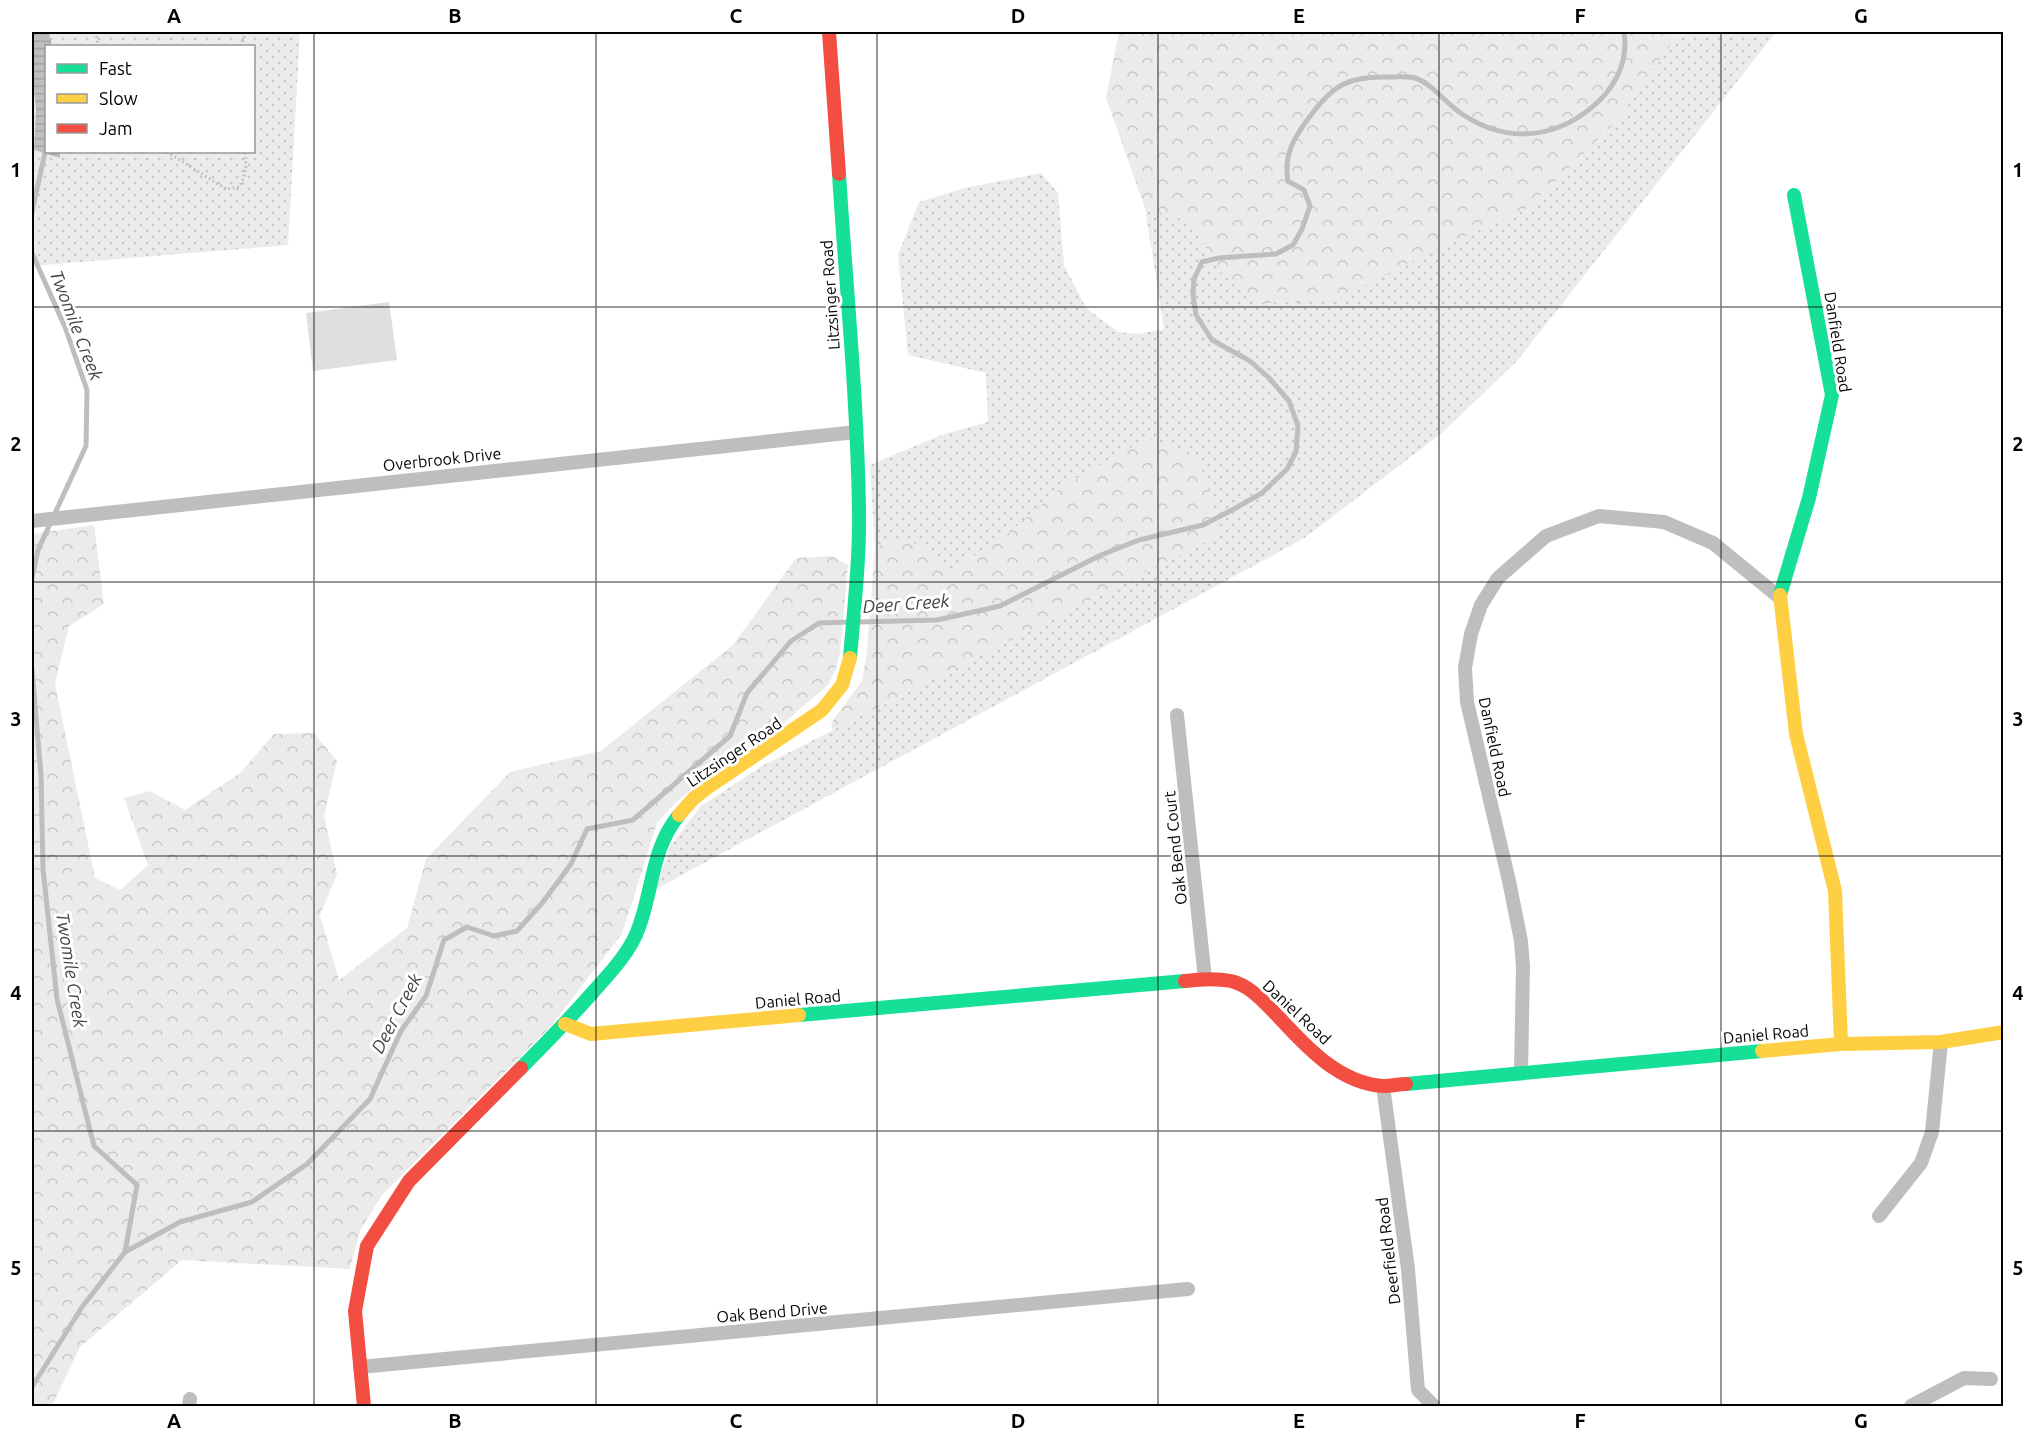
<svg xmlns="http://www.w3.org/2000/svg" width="2035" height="1438" font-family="Ubuntu,sans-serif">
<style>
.grass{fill:url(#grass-dots);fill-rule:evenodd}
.forest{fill:url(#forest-crowns)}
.water{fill:url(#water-rules)}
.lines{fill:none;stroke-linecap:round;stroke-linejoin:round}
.stream{stroke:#bebebe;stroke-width:5}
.building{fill:#dfdfdf}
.path{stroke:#b9b9b9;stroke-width:3;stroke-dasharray:1.5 3;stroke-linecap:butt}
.street{stroke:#bebebe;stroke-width:14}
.fast{stroke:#16e098;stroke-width:14}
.slow{stroke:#ffcf43;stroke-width:14}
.jam{stroke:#f24e42;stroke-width:14}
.grid{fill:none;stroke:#000;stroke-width:1.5;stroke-opacity:0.55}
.labels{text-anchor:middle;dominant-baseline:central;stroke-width:6;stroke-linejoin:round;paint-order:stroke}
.street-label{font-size:16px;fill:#000;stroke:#fff}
.water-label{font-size:18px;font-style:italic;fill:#434343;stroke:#fff}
.neatline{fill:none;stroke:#000;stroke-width:2}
.grid-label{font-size:20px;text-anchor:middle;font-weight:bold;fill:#000}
</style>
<defs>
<pattern id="grass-dots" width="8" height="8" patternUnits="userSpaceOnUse" patternTransform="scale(1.5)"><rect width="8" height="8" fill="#ebebeb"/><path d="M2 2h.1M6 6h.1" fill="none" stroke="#c8c8c8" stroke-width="1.8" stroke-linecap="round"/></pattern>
<pattern id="forest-crowns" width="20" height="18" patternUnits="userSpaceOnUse" patternTransform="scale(1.5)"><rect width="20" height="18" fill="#ebebeb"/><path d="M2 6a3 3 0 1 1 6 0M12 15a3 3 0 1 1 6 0" fill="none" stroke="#c8c8c8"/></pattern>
<pattern id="water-rules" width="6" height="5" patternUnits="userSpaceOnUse" patternTransform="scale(1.5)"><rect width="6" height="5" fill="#bebebe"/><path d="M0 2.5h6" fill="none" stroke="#a2a2a2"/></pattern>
</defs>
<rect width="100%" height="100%" fill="#fff"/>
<path class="grass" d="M32,32H300L288,245L32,266ZM46,46H254V152H46Z
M1680,32H1776L1517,361L1442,433L1303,539L656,889L671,845L701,806L762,766L1217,536H1005L948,573L894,538L875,548L870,465L941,435L988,422L986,373L908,355L898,255L919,202L965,188L1041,173L1058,193L1064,265L1086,308L1118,332L1139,334L1164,329L1145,208L1189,221L1221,273L1435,250L1528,208L1614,124Z"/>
<path class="forest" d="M1119,32H1680L1614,124L1528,208L1435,250L1334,301L1258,303L1221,273L1189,221L1145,208L1106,98Z
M1148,438L1196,454L1213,500L1217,536L833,730L831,725L833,720L862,681L867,650L875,548L894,538L924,546L948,573L1005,536L1061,488Z
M94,525L104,604L69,626L55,684L95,878L120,890L148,865L124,798L150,791L185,810L240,773L274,734L314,733L337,761L324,816L337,874L320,915L339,980L407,928L426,859L510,772L601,751L733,645L796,558L832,556L848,565L840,652L836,669L828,685L778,728L725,762L676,802L657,823L622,934L550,1027L382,1195L360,1231L350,1269L182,1260L80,1347L52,1406H32V534Z"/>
<path class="water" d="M32,32H49L52,46H46V152H60V158L34,150L36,109L32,71Z"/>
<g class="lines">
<path class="stream" d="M32,212L46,148
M32,253L65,327L87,390L86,446L38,550L32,578
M858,622L937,620L1000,606L1101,555L1139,540L1203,525L1234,509L1262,493L1287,469L1296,452L1298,426L1289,401L1269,378L1250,361L1212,340L1196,315L1193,295L1194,279L1202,262L1219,258L1276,254L1293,245L1302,229L1310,206L1304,190L1288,181C1283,154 1295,136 1311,115C1334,84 1350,76 1388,77C1396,77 1407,76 1415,78C1432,83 1447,105 1462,114C1508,145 1559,139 1599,101C1618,82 1628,59 1624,32
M32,670L41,775L43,869L57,999L94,1146L137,1185L125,1252
M32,1387L82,1307L125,1252L180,1222L252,1202L307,1164L370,1099L401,1031L426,996L444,940L467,927L494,936L517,931L543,902L571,864L587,829L633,820L730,736L747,693L791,641L819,623L849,622"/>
</g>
<path class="building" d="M389,302L397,360L313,371L306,313Z"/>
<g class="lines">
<path class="path" d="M96,32L98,46
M241,46L246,32
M167,152L226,189L239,187C246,175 247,166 245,152"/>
<path class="street" d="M32,521L856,432
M1177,715L1205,979
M1521,1072L1523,967L1521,941L1509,881L1467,702L1465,668L1471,634L1481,605L1498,578L1546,536L1599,516L1664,522L1713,543L1779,597
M1383,1086L1408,1269L1418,1390L1434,1406
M1879,1216L1921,1163L1932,1132L1941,1042
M360,1367L1188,1289
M189,1406L190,1399
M1911,1406L1964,1378L1991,1379"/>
<path class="fast" d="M839,174C846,285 857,396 859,508C860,558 854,608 850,658
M1780,595L1809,498L1832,395L1794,195
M799,1015L1185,981
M521,1068C546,1043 571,1017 594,991C611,972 631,951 639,927C653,889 652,847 679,815
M1406,1084L1762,1051"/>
<path class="slow" d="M1780,595L1796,734L1835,891L1841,1044
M679,815L693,799L707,788L822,710L842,685L850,658
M565,1024L591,1034L799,1015
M1762,1051L1841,1044L1941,1042L2004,1032"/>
<path class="jam" d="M829,32L839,174
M1185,981C1200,979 1216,978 1231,981C1248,985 1260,998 1272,1010C1302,1042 1336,1083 1383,1086C1391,1086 1399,1084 1406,1084
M364,1406L355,1311L367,1246L409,1181L521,1068"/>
</g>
<path class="grid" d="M314,32V1406M596,32V1406M877,32V1406M1158,32V1406M1439,32V1406M1721,32V1406M32,307H2004M32,582H2004M32,856H2004M32,1131H2004"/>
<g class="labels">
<g class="street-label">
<text transform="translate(830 295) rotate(-94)">Litzsinger Road</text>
<text transform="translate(1838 342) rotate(81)">Danfield Road</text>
<text transform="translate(442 459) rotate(-6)">Overbrook Drive</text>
<text transform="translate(1495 747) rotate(78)">Danfield Road</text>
<text transform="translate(734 752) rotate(-34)">Litzsinger Road</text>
<text transform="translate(1175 848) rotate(-96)">Oak Bend Court</text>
<text transform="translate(798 999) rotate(-5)">Daniel Road</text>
<text transform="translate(1297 1012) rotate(43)">Daniel Road</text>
<text transform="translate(1766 1034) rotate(-5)">Daniel Road</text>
<text transform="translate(1388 1251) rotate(-97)">Deerfield Road</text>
<text transform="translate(772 1312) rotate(-5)">Oak Bend Drive</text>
</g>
<g class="water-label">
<text transform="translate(77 325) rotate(69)">Twomile Creek</text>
<text transform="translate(906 603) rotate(-4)">Deer Creek</text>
<text transform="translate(72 970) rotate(81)">Twomile Creek</text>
<text transform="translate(396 1013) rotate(-62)">Deer Creek</text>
</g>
</g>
<rect width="2035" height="1438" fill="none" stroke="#ffffff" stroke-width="66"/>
<rect x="45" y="45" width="210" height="108" fill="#ffffff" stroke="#999999" stroke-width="1.5"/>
<rect x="57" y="64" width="30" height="9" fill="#16e098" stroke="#999999" stroke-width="1.5"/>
<text x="99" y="75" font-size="18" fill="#000000">Fast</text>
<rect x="57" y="94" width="30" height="9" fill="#ffcf43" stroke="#999999" stroke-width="1.5"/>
<text x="99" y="105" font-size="18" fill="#000000">Slow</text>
<rect x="57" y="124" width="30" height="9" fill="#f24e42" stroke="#999999" stroke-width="1.5"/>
<text x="99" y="135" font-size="18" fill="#000000">Jam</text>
<rect x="33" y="33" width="1969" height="1372" class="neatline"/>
<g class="grid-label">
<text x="174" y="23">A</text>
<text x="455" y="23">B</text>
<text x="736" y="23">C</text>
<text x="1018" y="23">D</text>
<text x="1299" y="23">E</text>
<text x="1580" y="23">F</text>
<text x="1861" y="23">G</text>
<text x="16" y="177">1</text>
<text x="2018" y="177">1</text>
<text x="16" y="451">2</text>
<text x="2018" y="451">2</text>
<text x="16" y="726">3</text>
<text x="2018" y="726">3</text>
<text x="16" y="1000">4</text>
<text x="2018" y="1000">4</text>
<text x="16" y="1275">5</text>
<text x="2018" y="1275">5</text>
<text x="174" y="1428">A</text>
<text x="455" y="1428">B</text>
<text x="736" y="1428">C</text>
<text x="1018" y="1428">D</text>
<text x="1299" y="1428">E</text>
<text x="1580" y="1428">F</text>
<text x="1861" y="1428">G</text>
</g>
</svg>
